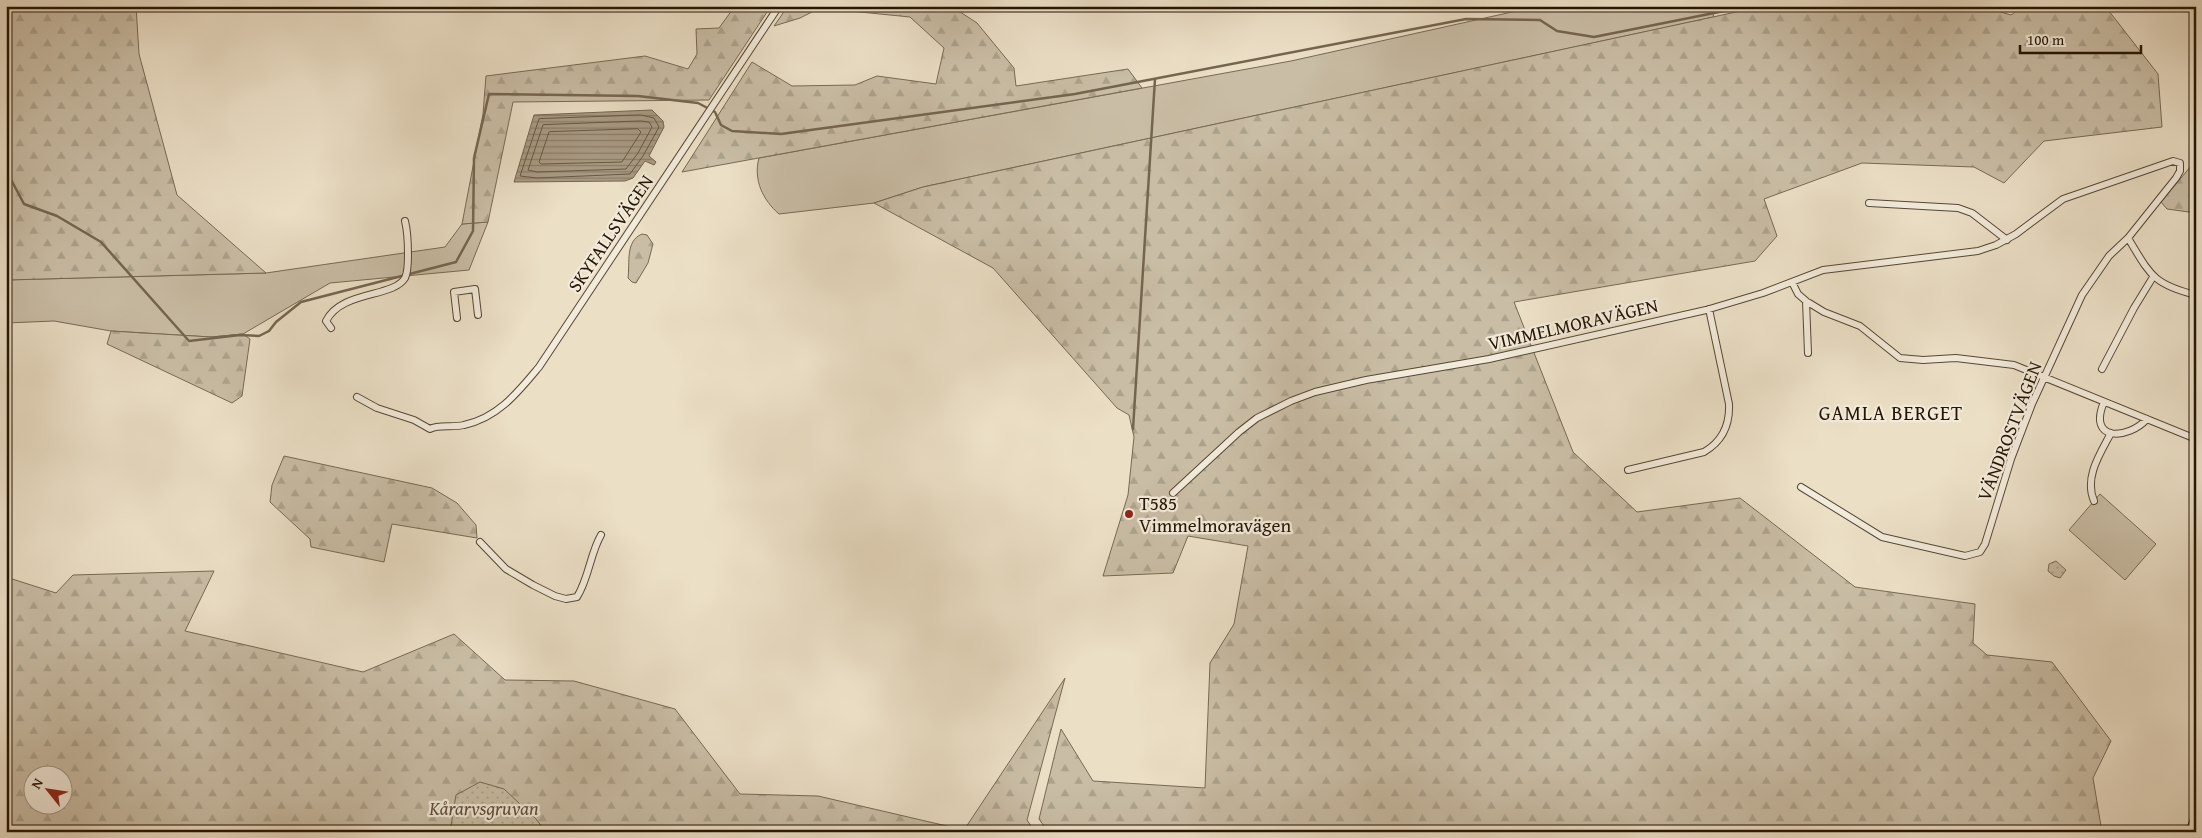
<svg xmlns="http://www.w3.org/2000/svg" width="2202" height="838" font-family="'Gentium Book Plus',serif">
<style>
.grass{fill:#c9bda5;stroke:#776954}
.forest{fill:url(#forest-firs);stroke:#776954;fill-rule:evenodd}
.park{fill:url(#park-dots);stroke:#776954}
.water{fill:url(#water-rules);stroke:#74654f}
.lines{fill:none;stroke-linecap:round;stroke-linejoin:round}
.shore{stroke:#665842;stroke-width:1}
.stream{stroke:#74654f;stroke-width:2.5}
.minor-casing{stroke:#564833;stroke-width:8}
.secondary-casing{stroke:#251502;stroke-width:11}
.minor{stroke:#f2eada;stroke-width:6}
.secondary{stroke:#f2eada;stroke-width:9}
.poi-dot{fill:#8f2418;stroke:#f2eada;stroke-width:2}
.labels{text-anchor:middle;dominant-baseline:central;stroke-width:4.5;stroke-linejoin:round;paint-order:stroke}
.street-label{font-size:19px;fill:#251502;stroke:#f2eada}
.poi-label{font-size:19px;fill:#251502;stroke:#f2eada;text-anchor:start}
.park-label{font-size:19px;font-style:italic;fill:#5e503b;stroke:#f2eada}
.neighbourhood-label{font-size:20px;letter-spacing:1px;fill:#251502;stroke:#f2eada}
</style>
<defs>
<pattern id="forest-firs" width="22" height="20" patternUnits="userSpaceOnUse" patternTransform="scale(1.25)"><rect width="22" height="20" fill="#c9bda5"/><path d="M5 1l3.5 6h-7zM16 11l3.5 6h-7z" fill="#aca28c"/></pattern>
<pattern id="park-dots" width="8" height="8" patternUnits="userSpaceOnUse" patternTransform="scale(1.25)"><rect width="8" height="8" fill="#c9bda5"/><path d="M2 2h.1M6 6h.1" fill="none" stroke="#aca28c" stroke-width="1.8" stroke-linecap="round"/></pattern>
<pattern id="water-rules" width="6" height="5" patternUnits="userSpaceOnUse" patternTransform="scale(1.25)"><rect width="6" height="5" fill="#a89a83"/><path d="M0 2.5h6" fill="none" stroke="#897c69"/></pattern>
</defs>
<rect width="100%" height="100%" fill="#ebdfc6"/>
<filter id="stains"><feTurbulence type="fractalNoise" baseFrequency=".004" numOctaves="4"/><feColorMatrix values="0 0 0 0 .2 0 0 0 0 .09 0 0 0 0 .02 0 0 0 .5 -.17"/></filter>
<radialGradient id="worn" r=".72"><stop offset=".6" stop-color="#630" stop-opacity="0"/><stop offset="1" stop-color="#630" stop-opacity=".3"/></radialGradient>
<path class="grass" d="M1539,6H1710L1714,17L923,187L874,203L779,214C763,200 753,180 759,158L1291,61Z
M488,222L469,270L330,283L243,334L211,337L111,331L54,321L6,323V280L266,273L445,247L462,224Z
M2100,494L2156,544L2125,580L2069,530Z"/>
<path class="forest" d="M6,6H136L139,54L177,195L266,273L6,280Z
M735,6H771L709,100L513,102L488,222L462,224L483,114L486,76L645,56L688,69L697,54L696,29L719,28Z
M788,6H951L977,23L1014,68L1016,86L1128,69L1142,88L682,172L752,62L792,86L855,85L877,76L936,84L944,48L910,17L820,8L800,18L774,26Z
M1764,6H1980L2011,15L2023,6H2105L2158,74L2162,127L2044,141L2004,183L1974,167L1862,163L1764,199L1777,236L1755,261L1514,302L1573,452L1637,512L1740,498L1855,587L1975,604L1973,643L1987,655L2052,662L2111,741L2093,778L2102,832H1048L1039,819L1061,729L1093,781L1205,788L1210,663L1234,624L1248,546L1188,536L1173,573L1103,576L1128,495L1134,437L1129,415L1117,408L993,268L874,203L923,187Z
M2196,160V213L2167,209L2161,202Z
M642,234L647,235L653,244L648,263L636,283L632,282L628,278C630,263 625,241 642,234Z
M111,331L211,337L243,334L250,339L242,396L232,403L107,344Z
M284,456L432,488L457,503L476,525L477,538L392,524L384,562L311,547L310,539L270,502L272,485Z
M214,571L185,631L363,672L454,634L505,680L574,681L675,709L740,794L818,796L964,830L1065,678L1027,820L1035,832H6V577L56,593L73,575ZM32,776H62V806H32Z"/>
<path class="park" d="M2056,561L2066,570L2060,578L2054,576L2048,571L2049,564Z
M480,782L504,789L536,819L546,832H450L456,795Z"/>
<path class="water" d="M652,110L663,121L664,127L649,156L656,162L654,165L645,161L633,178L625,181L514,182L534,115Z"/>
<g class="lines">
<path class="shore" d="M641,115L654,118L659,127L643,156L630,174L537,178L520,176L539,119Z
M641,121L649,122L652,127L638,153L626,169L537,172L528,170L543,125Z
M638,129L641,132L622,162L541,164L539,162L549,132Z"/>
<path class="stream" d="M6,170L24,204L57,216L101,242L189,341L240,335L259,336L269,331L276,322L301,302L456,262L473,231L474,158L489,94L638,96L698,103L715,112L721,125L732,131L781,134L1075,94L1466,19L1540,20L1557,31L1594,37L1749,6
M1133,429L1155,79"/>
<defs>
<path id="minor" d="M1869,203L1958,208L1972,213L2007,240
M2128,238C2150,274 2152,284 2196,295
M1792,282L1798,294L1806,301L1824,312L1860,326L1900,358L1923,360L1956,358L2014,365L2196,439
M1806,301L1808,353
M457,318L454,292L475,289L478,315
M331,328L326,321C342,290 393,298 405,278C408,272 408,263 408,255C408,243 408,233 405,221
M2102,369L2134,308L2153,277
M357,397L377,408L414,420L430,429C439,424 453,428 464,425C498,418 518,392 539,367L779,6
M2104,402C2087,442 2128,440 2147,419
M1628,470L1704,452C1723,441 1730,425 1729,404L1709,309
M1173,493L1239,432L1257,418L1291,401L1315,392L1366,380L1489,359L1706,310L1763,293L1823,270L1978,251L1996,245L2016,234L2063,199L2173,161L2180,163V171L2176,178L2128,238L2109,256L2082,295L2032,404L2011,459L1985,544L1980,552L1965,556L1882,537L1801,487
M2094,501C2084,477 2100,454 2111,433
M480,542L506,569L533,585L555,596L566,599L577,597C589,578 590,554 601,535"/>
<path id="secondary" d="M2191,832L2196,817"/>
</defs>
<use href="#minor" class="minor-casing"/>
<use href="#secondary" class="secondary-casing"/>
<use href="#minor" class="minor"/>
<use href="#secondary" class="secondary"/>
</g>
<circle class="poi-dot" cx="1129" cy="514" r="5"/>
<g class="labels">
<g class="street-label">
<text transform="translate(610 233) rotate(-56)">SKYFALLSVÄGEN</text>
<text transform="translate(1573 324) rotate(-13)">VIMMELMORAVÄGEN</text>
<text transform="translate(2009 431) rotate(-69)">VÄNDROSTVÄGEN</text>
</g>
<g class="poi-label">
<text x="1139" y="503">T585<tspan x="1139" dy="22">Vimmelmoravägen</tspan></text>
</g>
<g class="park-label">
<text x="484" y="808">Kårarvsgruvan</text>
</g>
<g class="neighbourhood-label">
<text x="1891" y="412">GAMLA BERGET</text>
</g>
</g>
<rect width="2202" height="838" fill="none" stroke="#ebdfc6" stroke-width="25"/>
<rect x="8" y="8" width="2187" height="823" fill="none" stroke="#251502" stroke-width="2.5"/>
<rect x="12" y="12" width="2177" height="813" fill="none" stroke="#251502"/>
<g transform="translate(48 790) rotate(300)"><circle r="24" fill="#f2eada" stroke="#a09584"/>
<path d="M0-4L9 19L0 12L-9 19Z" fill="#8f2418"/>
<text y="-8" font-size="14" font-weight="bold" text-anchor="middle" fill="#251502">N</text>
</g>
<path d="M2020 45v8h121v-8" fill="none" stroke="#251502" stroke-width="2.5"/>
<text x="2027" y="45" font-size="15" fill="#251502" stroke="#f2eada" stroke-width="4" paint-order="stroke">100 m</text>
<rect width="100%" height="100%" filter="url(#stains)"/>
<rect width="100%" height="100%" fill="url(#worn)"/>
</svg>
